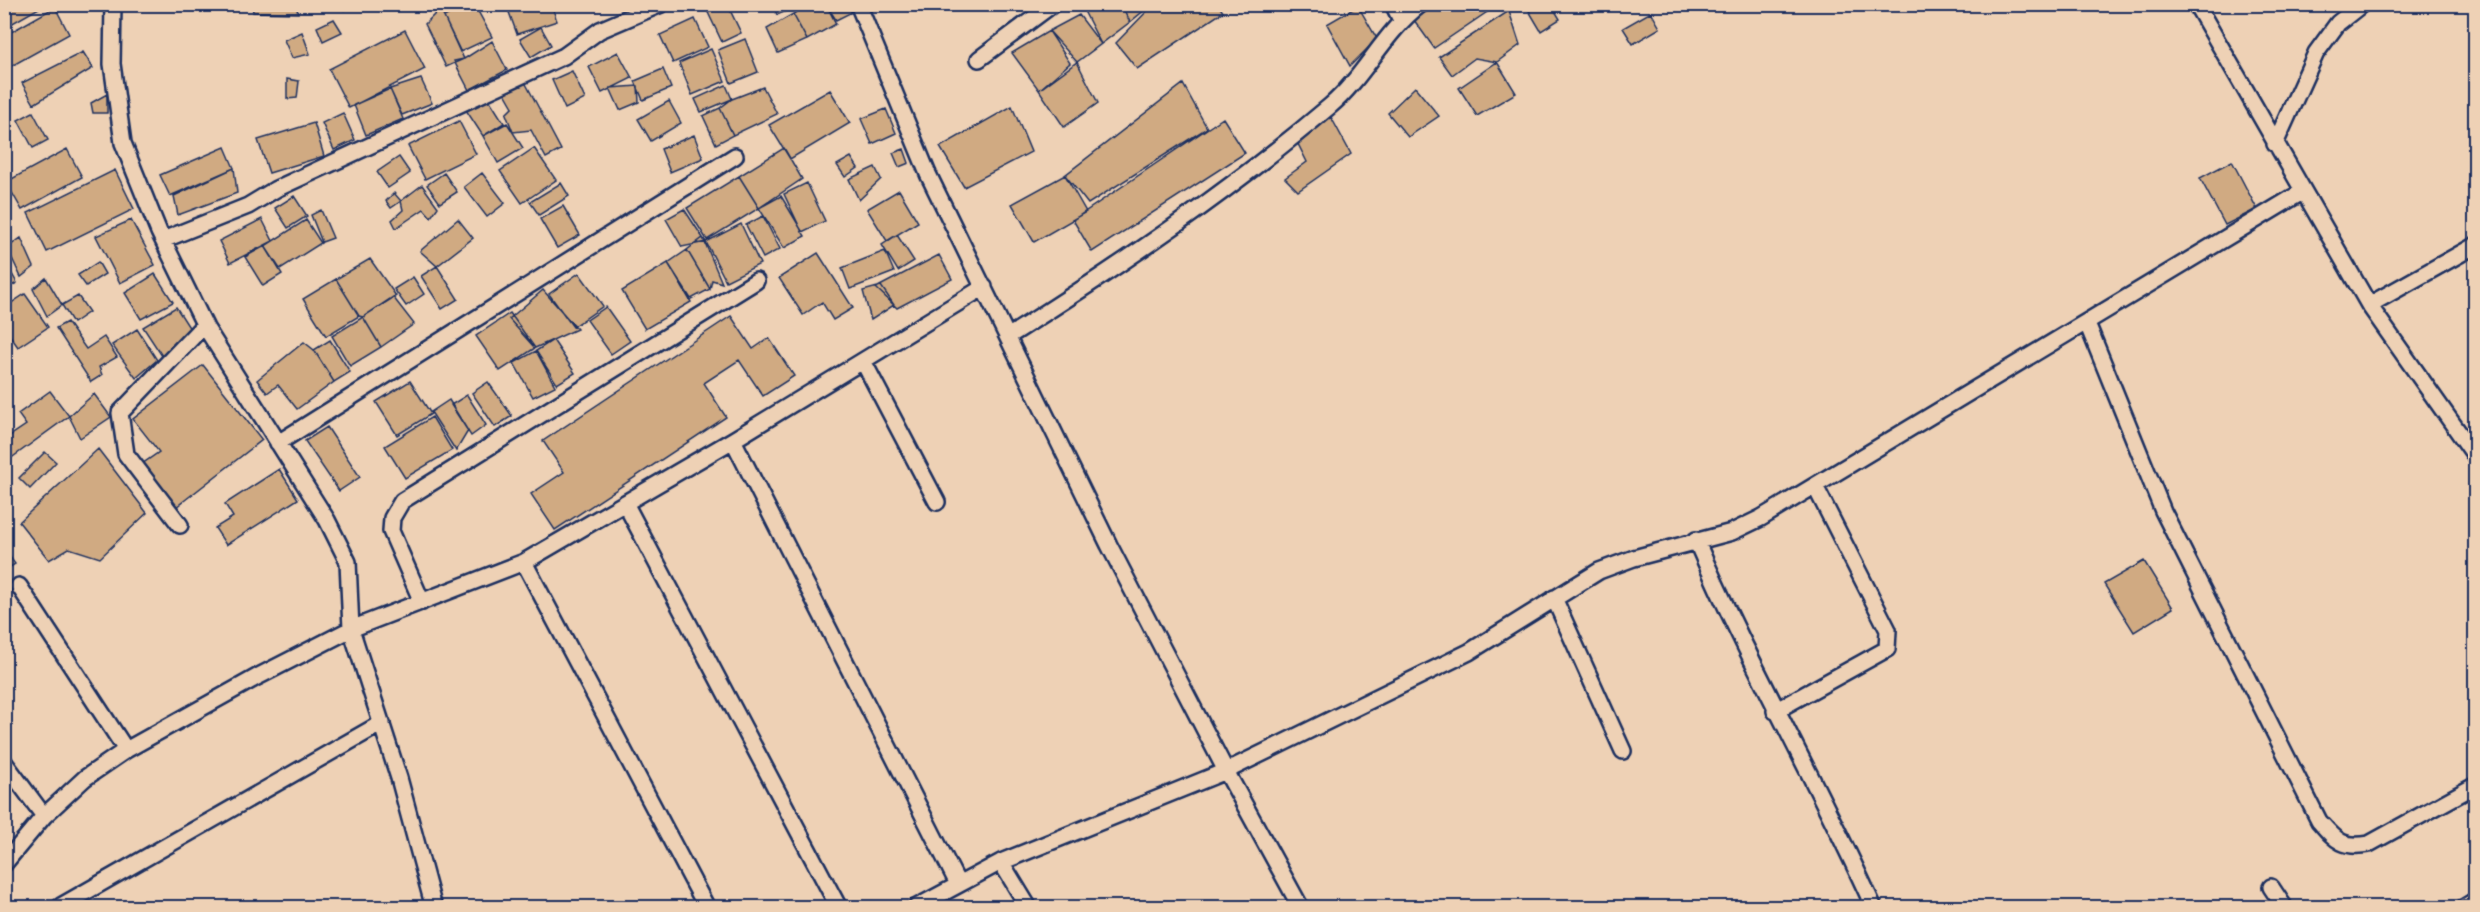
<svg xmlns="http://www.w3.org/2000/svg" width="2480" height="912" font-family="Dekko,sans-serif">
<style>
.building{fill:#d0aa82;stroke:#1b2f5e;stroke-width:1.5}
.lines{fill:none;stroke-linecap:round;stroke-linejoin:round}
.minor-casing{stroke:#1b2f5e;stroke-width:20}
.minor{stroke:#eed1b5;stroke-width:15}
</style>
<rect width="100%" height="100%" fill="#eed1b5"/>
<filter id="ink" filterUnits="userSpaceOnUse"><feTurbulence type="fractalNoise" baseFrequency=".0167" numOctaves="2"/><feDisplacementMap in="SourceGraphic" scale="12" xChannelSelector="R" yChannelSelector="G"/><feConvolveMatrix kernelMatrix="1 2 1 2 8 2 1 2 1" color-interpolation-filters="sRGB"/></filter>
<g filter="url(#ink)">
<path class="building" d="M4,4H46L4,28Z
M252,4H296L298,13L253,12Z
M341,4H356L344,10Z
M468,4H474L492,37L460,52L444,17Z
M506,4H551L557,21L517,34Z
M704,4H727L741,33L722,42Z
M773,4H803L777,15Z
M810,4H826L836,24L807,40L793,14Z
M826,4H851L854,11L836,20Z
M1091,4H1121L1130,22L1101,44L1084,11Z
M1121,4H1152L1130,22Z
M1154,4H1218L1223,12L1137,69L1116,43Z
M1432,4H1499L1434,48L1414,20Z
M1525,4H1551L1560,19L1541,31Z
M1358,6L1377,39L1350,66L1327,24Z
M55,7L69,34L6,69L4,36Z
M440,9L464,59L446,67L425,24Z
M1509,11L1520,45L1497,62L1475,58L1452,75L1439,57Z
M1651,12L1660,28L1633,44L1623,28Z
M793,14L807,40L778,53L767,29Z
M1079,15L1101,44L1077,62L1049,31Z
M334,19L342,32L323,41L317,27Z
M695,19L708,47L673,63L660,35Z
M541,27L551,45L531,57L520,39Z
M405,30L425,69L349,108L329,69Z
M1049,31L1070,63L1039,90L1012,53Z
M302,32L310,54L292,58L284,40Z
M745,39L758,72L731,83L718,50Z
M492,41L507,70L469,90L454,61L464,59Z
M711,49L725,81L692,95L679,63Z
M83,52L93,68L34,104L22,83Z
M618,52L632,78L602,93L589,67Z
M1077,62L1098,103L1064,127L1039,90Z
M1497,62L1516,93L1477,116L1459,88Z
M663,69L671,88L643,100L635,81Z
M572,71L585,99L565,109L552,80Z
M287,79L299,81L297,98L287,99Z
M421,79L432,103L402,115L390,89Z
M525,82L561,150L546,158L531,130L513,132L506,114L513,107L505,93Z
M1183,84L1207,128L1088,204L1065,175Z
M726,85L732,99L701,112L695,99Z
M638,86L639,102L620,110L610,88Z
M763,87L777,114L733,135L720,108L732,99Z
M1415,87L1439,116L1408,137L1388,113Z
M390,89L403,119L366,135L354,105Z
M830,90L850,123L790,159L769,125Z
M107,94V113H93L91,103Z
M487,96L504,123L483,136L466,110Z
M669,101L681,123L651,141L638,119Z
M1012,106L1031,152L964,187L940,147Z
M720,108L733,135L716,144L703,116Z
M886,109L896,133L872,144L861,119Z
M33,112L48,140L33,148L18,120Z
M343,113L355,140L334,150L322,123Z
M1331,117L1351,154L1298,191L1285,178L1307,162L1294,136Z
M1223,118L1245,153L1092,252L1073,220Z
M459,121L476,154L425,179L408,146Z
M314,123L324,156L269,173L258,140Z
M507,123L523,148L498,163L483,136Z
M694,135L703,158L670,172L661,149Z
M225,147L234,168L170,196L160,175Z
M534,148L556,180L522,203L500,171Z
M784,148L802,179L759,208L739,176Z
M67,149L82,177L22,210L6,182Z
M904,149L909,163L899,167L893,153Z
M399,157L410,173L388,188L377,172Z
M851,157L858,168L845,177L837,165Z
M2232,161L2257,209L2225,225L2200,178Z
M875,167L881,179L859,200L849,179Z
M234,168L237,193L178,215L174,196Z
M115,170L134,209L47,252L28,213Z
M444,173L457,192L440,203L427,185Z
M482,173L505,203L487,217L464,187Z
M1065,175L1086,212L1034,242L1012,204Z
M739,176L759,208L707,240L687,208Z
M561,183L569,196L539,215L530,202Z
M807,183L825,221L802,232L784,194Z
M422,185L438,207L431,217L424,209L396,228L392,220L403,210L401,201Z
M899,190L918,222L887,241L867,209Z
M394,193L401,201L391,208L386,201Z
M294,196L307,216L288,228L275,208Z
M781,196L805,236L784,248L759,208Z
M563,206L580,235L557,248L540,219Z
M4,208L11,219L4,223Z
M684,209L703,238L706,242L682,247L666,219Z
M321,210L333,238L322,242L311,215Z
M763,216L780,249L763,258L746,225Z
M262,219L273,241L230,263L219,241Z
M458,219L473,238L437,266L420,251Z
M131,220L155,265L120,283L96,236Z
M306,220L321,243L280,269L265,246Z
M741,224L760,264L726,281L706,242Z
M897,235L914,261L898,271L882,245Z
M21,238L34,267L21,277L7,248Z
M703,238L722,283L712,280L710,289L687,250Z
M265,246L282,274L263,286L245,257Z
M687,250L710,289L691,299L668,263Z
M885,251L894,272L850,289L842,268Z
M818,253L853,308L833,320L822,302L803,315L779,278Z
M939,255L952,279L897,308L876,288Z
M370,259L396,296L363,317L359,316L336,279Z
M4,260L17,283L4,290Z
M98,262L105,274L86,286L78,275Z
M668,263L691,302L645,329L622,291Z
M437,266L458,299L442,309L421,276Z
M579,273L603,306L573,327L549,294Z
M155,274L173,302L141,319L125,293Z
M413,277L424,294L406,306L394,289Z
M46,278L62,305L47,316L33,289Z
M336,279L359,316L326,336L303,299Z
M881,286L894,305L871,320L863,291Z
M543,290L577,329L535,348L509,319Z
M25,294L48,327L18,347L4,327V308Z
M78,296L89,312L73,323L62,305Z
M393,297L414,324L381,347L363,317Z
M176,307L192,332L162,356L143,327Z
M606,307L630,341L611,354L587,320Z
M510,313L535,348L500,371L476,336Z
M731,316L753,349L769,338L794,376L763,396L739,360L704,383L726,417L555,530L531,494L564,472L543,441Z
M363,317L381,347L350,366L332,336Z
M67,322L86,349L104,337L117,357L99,367L102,375L91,382L56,328Z
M137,329L157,360L136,378L112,345Z
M330,340L350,372L334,382L314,350Z
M553,340L575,373L557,384L536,351Z
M304,342L314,350L334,382L297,409L278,385L267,393L257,380Z
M536,351L555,386L533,397L514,363Z
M203,365L262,440L176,507L142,464L159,452L133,419Z
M410,381L431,414L397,435L376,402Z
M488,382L512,416L495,427L472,393Z
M50,391L69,416L10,459L4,452V440L26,425L18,414Z
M94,394L111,417L80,438L69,416Z
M467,395L486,425L471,436L451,405Z
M449,400L468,431L456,451L431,412Z
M432,417L452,450L405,478L385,446Z
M327,427L360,477L339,491L305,441Z
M98,449L147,513L100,558L69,548L49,560L19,522Z
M45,452L56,462L30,489L19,478Z
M279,469L298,499L226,545L215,528L233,517L225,504Z
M4,549L15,564L4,571Z
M2144,561L2173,608L2134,632L2104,584Z"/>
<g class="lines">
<defs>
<path id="minor" d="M113,4L112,64L123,143L159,232L206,328L327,520L348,562L351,629L399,778L434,908
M858,4L928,174L1109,545L1226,771L1301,908
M1393,4L1401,20
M2196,4L2369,305L2476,457
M979,59L1053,4
M2275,144L2316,53L2338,23L2362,4
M163,240L248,206L276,189L564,56L600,30L661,4
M2369,305L2476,245
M2087,323L2163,511L2319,821C2336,840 2342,849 2369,844L2476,785
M1009,336C1121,265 1229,192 1330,106C1365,76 1384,32 1421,4
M863,361L937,502
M733,440L958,884
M278,443L735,156
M625,503L839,908
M180,525L126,454L120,413L204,325
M1696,540C1750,666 1818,783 1874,908
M524,562L707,908
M19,586L126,750
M1554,598L1623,751
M422,602L391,531L392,518L402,501L756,281
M1775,711L1887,649L1888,630L1815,486
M4,762L44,816
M1001,862L1029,908
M4,864L44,816L85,778L126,750L257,677L351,629L524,562L733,440L984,287
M2271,887L2285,908
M61,906L382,723
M915,908L1001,862L1226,771L1469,652L1599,571L1634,558L1732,532L1761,518L2302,192
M2463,908L2476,900"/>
</defs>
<use href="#minor" class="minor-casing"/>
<use href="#minor" class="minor"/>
</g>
</g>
<rect width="2480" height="912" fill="none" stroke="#eed1b5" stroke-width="24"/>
<rect x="12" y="12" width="2456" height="888" fill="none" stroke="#1b2f5e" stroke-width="2" filter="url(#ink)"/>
</svg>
